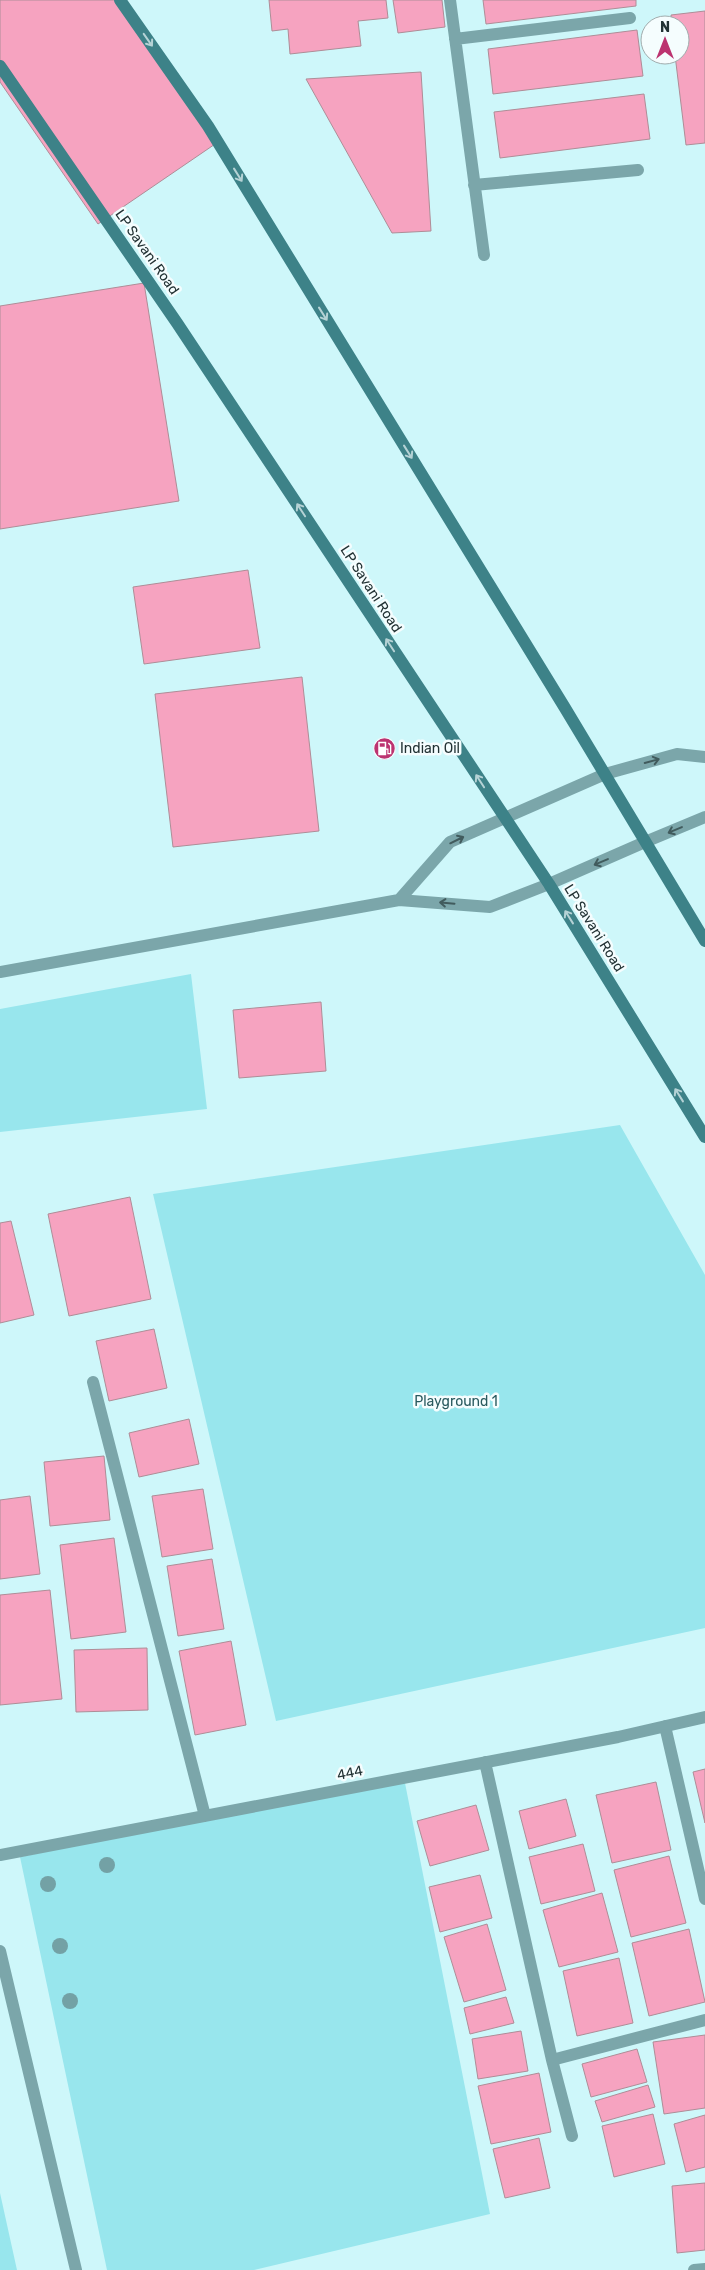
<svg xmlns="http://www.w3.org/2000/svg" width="705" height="2270" font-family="Rubik,sans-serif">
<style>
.green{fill:#98e6ed}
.building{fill:#f6a3c0;stroke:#ae8d97}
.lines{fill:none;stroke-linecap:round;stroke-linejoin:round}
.minor{stroke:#7ba6aa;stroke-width:12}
.tertiary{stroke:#7ba6aa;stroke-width:12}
.secondary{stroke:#3d8288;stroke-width:12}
.tree{fill:#73a1a5}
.oneway{stroke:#b5d2d5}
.oneway2{stroke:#415b5d}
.labels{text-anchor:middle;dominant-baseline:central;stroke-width:5;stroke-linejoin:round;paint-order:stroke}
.street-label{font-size:14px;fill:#223234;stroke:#f5fdfe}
.poi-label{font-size:14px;fill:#223234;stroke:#f5fdfe;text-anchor:start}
.park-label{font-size:14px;fill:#295a5f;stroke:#f5fdfe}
</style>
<rect width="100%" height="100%" fill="#cef7fa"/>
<path class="green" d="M191,974L207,1109L0,1132V1009Z
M620,1125L705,1275V1628L276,1721L153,1194Z
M404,1778L490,2214L254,2270H107L20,1857Z
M0,2193L17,2270H0Z"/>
<path class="building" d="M0,0H124L221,140L98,224L0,82Z
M269,0H386L388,18L358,21L361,46L290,54L288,29L272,31Z
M393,0H442L445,27L398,33Z
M483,0H636V6L486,24Z
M705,11V143L686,145L675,55H680V25H672L671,15Z
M637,30L643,76L493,94L488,49Z
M421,72L431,231L392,233L306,79Z
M644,94L650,139L500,158L494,112Z
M144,283L179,501L0,529V306Z
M248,570L260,648L144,664L133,587Z
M302,677L319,831L173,847L155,694Z
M321,1002L326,1071L239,1078L233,1010Z
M130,1197L151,1299L69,1316L48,1214Z
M11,1221L34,1315L0,1323V1223Z
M154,1329L167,1388L109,1401L96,1341Z
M189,1419L199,1464L139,1477L129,1433Z
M104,1456L110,1520L50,1526L44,1462Z
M203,1489L213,1549L162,1557L152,1496Z
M30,1496L40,1574L0,1579V1500Z
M114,1538L126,1632L71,1639L60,1545Z
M212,1559L224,1629L178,1636L167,1566Z
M50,1590L62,1699L0,1705V1595Z
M231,1641L246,1725L195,1735L179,1651Z
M147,1648L148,1710L76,1712L74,1650Z
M705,1769V1823L693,1772Z
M656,1782L671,1850L612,1863L596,1795Z
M566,1799L576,1836L529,1849L519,1811Z
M476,1805L489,1850L430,1866L417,1821Z
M583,1844L595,1891L541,1904L529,1857Z
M669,1856L686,1923L631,1937L614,1870Z
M480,1875L492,1918L440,1932L429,1887Z
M602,1893L618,1952L559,1967L543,1910Z
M487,1924L506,1990L464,2002L444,1937Z
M689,1929L705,2002L649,2016L632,1943Z
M619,1958L633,2023L577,2036L563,1971Z
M506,1997L514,2023L470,2034L464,2008Z
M521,2031L528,2071L478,2079L472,2039Z
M705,2035V2108L664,2114L653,2042Z
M637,2049L647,2082L591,2097L582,2064Z
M539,2073L551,2132L491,2144L478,2086Z
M648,2085L655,2107L602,2122L595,2101Z
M653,2114L665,2164L614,2177L602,2126Z
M705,2115V2167L686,2172L674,2124Z
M539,2138L550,2188L505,2198L493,2149Z
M705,2183V2250L677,2253L672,2186Z"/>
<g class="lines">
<path class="minor" d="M450,0L484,255
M455,39L630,18
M474,185L638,170
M605,774L677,754L705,757
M645,842L705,817
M93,1382L205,1816
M665,1726L705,1899
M485,1762L552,2060L572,2136
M0,1855L618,1737L705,1717
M0,1951L76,2270
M552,2060L705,2020
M694,2270L705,2269"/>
<path class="tertiary" d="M399,900L450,842L605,774
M0,972L399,900L490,907L549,884L645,842"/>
<path class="secondary" d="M120,0L208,126L565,708L705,941
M0,66L177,323L549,884L705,1137"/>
</g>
<g class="tree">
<circle cx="107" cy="1865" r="8"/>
<circle cx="48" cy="1884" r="8"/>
<circle cx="60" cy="1946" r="8"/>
<circle cx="70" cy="2001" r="8"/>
</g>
<defs><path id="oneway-shaft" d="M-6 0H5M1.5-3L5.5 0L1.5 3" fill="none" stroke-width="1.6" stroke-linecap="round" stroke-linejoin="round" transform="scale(1.25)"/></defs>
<g class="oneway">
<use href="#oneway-shaft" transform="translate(148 40) rotate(55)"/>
<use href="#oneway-shaft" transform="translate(238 175) rotate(58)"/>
<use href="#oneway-shaft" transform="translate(323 314) rotate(58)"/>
<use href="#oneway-shaft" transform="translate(408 452) rotate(58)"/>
<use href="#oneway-shaft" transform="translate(301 510) rotate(-123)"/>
<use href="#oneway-shaft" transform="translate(390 645) rotate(-123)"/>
<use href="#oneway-shaft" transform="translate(480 781) rotate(-123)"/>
<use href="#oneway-shaft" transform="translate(569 917) rotate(-122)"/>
<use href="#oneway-shaft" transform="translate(679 1095) rotate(-122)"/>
</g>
<g class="oneway2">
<use href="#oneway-shaft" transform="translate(652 761) rotate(-15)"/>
<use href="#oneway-shaft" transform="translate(675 830) rotate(157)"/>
<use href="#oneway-shaft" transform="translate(457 840) rotate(-26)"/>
<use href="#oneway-shaft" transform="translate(601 862) rotate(157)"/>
<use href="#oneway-shaft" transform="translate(447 903) rotate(-175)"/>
</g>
<defs>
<symbol id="fuel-disc" viewBox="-11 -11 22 22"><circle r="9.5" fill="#bc3370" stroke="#f5fdfe"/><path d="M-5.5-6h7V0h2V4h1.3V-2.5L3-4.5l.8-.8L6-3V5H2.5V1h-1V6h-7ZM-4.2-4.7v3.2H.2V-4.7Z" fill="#fff"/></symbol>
</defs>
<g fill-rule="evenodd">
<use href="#fuel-disc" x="372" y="736" width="25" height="25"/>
</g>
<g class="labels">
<g class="street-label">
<text transform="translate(147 252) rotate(55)">LP Savani Road</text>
<text transform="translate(371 589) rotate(57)">LP Savani Road</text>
<text transform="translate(594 928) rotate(58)">LP Savani Road</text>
<text transform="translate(350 1773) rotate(-11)">444</text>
</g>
<g class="poi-label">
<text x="400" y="748">Indian Oil</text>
</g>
<g class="park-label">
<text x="456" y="1401">Playground 1</text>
</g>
</g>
<g transform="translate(665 40)"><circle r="24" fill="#f5fdfe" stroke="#a1acad"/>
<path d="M0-4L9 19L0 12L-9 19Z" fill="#bc3370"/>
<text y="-8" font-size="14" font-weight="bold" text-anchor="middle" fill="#223234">N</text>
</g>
</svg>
